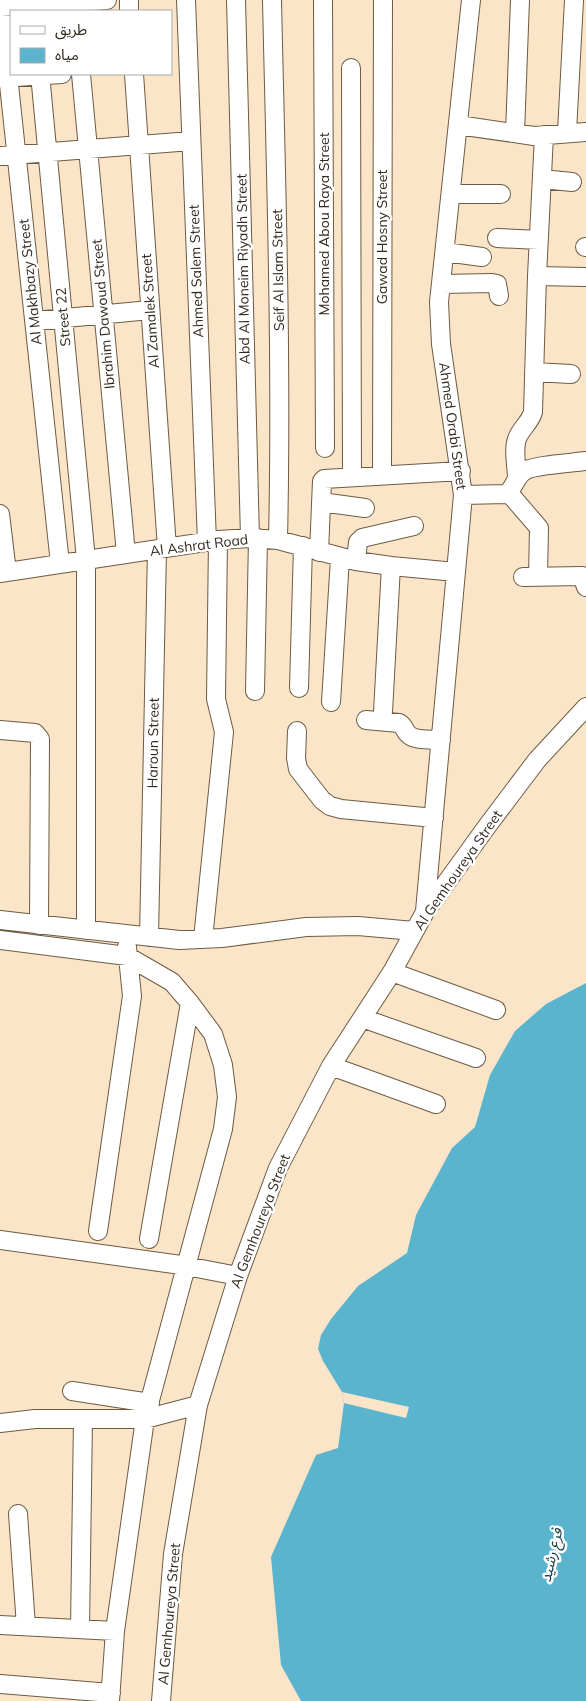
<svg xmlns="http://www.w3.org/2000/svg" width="586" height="1701" font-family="Mulish,'Noto Sans Arabic',sans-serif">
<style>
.water{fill:#5bb4cd}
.pier{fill:#fae5c9}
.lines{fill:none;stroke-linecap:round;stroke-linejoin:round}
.minor-casing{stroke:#6d5b42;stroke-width:20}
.minor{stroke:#fff;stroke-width:18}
.labels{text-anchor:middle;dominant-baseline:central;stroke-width:5;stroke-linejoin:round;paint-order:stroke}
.street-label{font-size:14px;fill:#30291e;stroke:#fff}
.water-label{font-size:15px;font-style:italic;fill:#133c47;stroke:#fff}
</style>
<rect width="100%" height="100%" fill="#fae5c9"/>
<path class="water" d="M586,983V1701H301L281,1665L271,1557L316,1455L338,1448L344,1403L342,1392L323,1361L318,1349L321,1335L331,1319L358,1286L407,1253L416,1215L452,1148L475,1127L490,1075L515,1031L546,1004Z"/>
<path class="pier" d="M342,1392L409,1407L406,1418L344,1403Z"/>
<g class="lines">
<defs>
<path id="minor" d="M0,0L60,564
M129,0V11
M186,0L207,542
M236,0L250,538
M272,0C276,180 282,360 278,540
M323,0L325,448
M1,7L107,0
M351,68L352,476
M40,74L86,560V930
M81,74L126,554
M134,74L167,548
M0,78L62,74
M458,125L534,136L586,132
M567,132L574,0
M515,133L520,0
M0,156L191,141
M542,179L572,182
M451,194H501
M497,238L539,240
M585,247H586
M445,252L482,257
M537,276L586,277
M442,284L492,283L497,284L499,296
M34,321L150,310
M534,372L571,374
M382,474L383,0
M517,479C517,467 513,450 517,439C520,429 530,423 533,412L537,276L544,135
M509,493L539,528L538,576
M463,495L506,494C514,489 515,478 523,472C531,465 573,463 586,461
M321,502L365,508
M0,514L7,572
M319,552L322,481L324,479L461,471
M356,561L358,542L362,538L414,526
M0,573L218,540L250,538L278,540L356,561L391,566L456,572
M523,577L582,576L586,587
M299,688L303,546
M255,691L258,538
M331,702L340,558
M383,712L391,566
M366,720L399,723C405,726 404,731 409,735C416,741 432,739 441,740
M0,730L35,733L40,739L39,925
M297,731L296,758L298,769L322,800L330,806L341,809L434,818
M425,911L463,495L441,344L439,302L471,0
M0,920L179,940L222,938L306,927L358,926L414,931
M149,937L157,549
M203,939L224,732L216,699L218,540
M0,940L127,956L172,982L190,1003L213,1034L223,1065L227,1097L223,1129L145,1419L115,1631L110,1701
M392,972L496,1010
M362,1018L476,1058
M331,1066L436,1104
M98,1231L132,996L127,947
M149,1239L190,1003
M0,1240L181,1265L238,1276
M72,1391L150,1403
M0,1423L35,1419H145L198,1405
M18,1514L26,1626
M0,1625L115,1631
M80,1629L83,1419
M0,1684L111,1693
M161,1701L173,1554L198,1405L238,1276L278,1168L331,1066L392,972L425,912L488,825L537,760L586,707"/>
</defs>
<use href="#minor" class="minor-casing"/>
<use href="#minor" class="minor"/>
</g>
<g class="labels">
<g class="street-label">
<text transform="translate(324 224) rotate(-90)">Mohamed Abou Raya Street</text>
<text transform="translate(382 237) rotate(-90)">Gawad Hosny Street</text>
<text transform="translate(243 269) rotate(-91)">Abd Al Moneim Riyadh Street</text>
<text transform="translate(278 270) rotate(-91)">Seif Al Islam Street</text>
<text transform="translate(196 271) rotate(-92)">Ahmed Salem Street</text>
<text transform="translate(30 282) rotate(-96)">Al Makhbazy Street</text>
<text transform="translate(150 311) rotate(-94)">Al Zamalek Street</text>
<text transform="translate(103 314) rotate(-95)">Ibrahim Dawoud Street</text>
<text transform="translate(63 317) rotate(-95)">Street 22</text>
<text transform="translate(453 426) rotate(82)">Ahmed Orabi Street</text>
<text transform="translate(199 545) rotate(-7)">Al Ashrat Road</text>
<text transform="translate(153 743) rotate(-89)">Haroun Street</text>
<text transform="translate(458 870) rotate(-55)">Al Gemhoureya Street</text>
<text transform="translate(260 1221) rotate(-69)">Al Gemhoureya Street</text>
<text transform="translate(169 1614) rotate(-85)">Al Gemhoureya Street</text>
</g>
<g class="water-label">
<text transform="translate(551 1555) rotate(-77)">فرع رشيد</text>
</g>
</g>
<rect x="10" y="10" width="162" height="65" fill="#ffffff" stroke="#aca9a5"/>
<rect x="20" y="26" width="25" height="8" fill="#ffffff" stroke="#aca9a5"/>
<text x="55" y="35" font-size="15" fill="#30291e">طريق</text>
<rect x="20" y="48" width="25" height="15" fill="#5bb4cd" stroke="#aca9a5"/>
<text x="55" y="60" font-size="15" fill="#30291e">مياه</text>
</svg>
